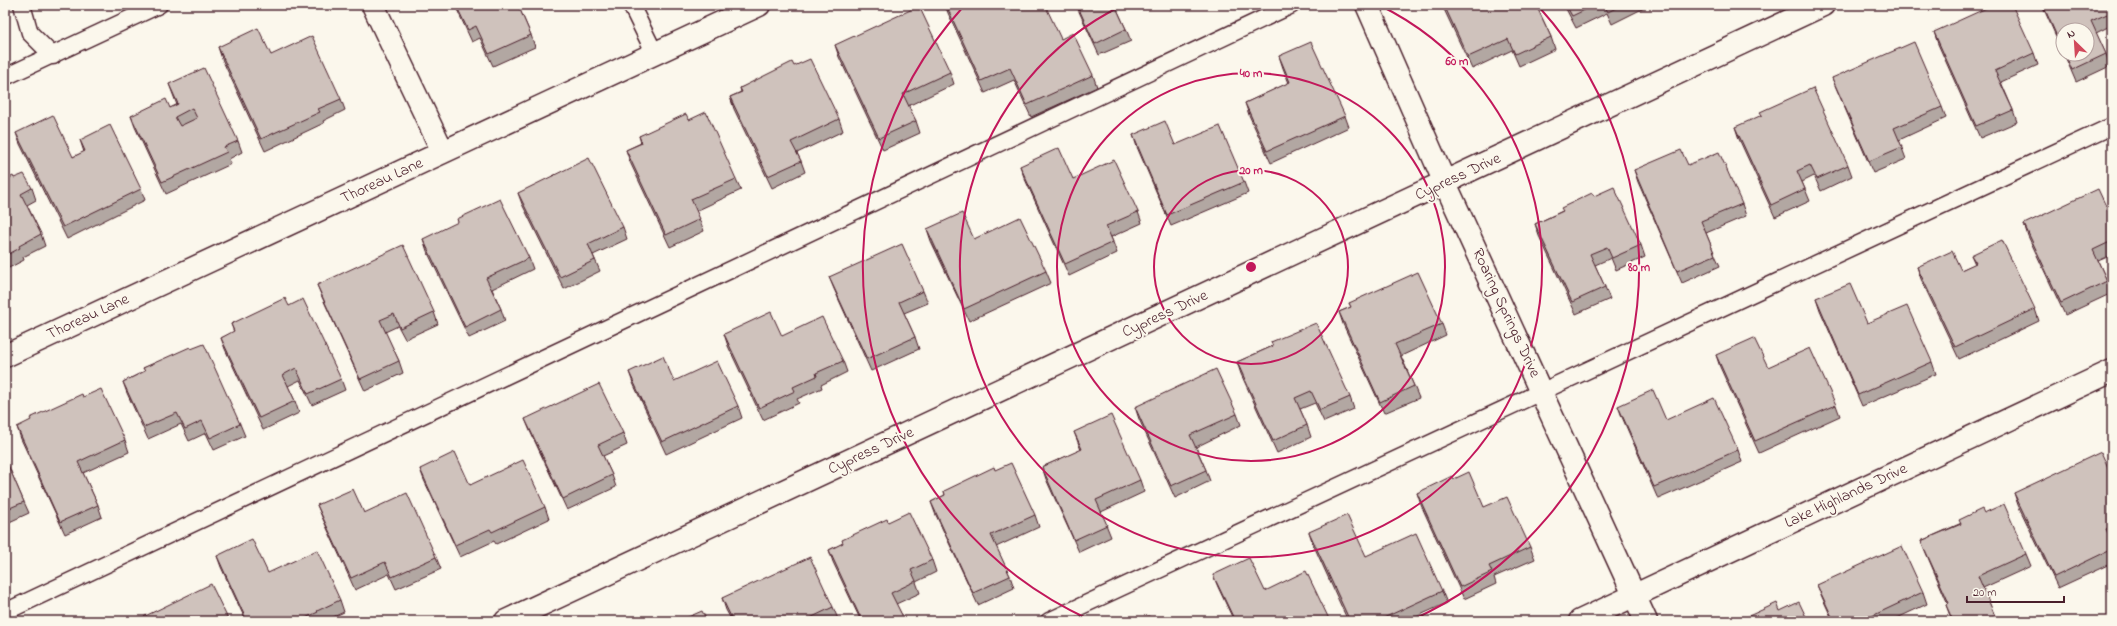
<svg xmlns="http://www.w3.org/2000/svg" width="2117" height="626" font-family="'Indie Flower',sans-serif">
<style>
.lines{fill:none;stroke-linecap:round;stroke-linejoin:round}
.service-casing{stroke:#4a1f2b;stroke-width:19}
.minor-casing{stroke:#4a1f2b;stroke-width:25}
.tertiary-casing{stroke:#4a1f2b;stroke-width:25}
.service{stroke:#fbf7ec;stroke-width:16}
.minor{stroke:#fbf7ec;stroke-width:22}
.tertiary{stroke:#fbf7ec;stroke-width:22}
.wall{fill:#b2a7a2;stroke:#4a1f2b}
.building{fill:#cfc2bc;stroke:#4a1f2b;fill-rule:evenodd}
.ring{fill:none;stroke:#c2185b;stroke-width:2}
.labels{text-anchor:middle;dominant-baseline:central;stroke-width:4;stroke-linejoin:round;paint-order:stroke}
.street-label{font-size:16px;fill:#4a1f2b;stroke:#fbf7ec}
.centre{fill:#c2185b;stroke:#fbf7ec;stroke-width:2}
.ring-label{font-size:12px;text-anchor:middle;font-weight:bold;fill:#c2185b;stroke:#fbf7ec;stroke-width:4;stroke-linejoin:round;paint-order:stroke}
</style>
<rect width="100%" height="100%" fill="#fbf7ec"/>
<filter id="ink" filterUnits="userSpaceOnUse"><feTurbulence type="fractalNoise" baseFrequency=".025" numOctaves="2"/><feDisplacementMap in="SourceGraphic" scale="8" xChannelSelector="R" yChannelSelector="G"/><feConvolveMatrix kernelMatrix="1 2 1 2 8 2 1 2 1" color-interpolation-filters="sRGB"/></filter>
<g filter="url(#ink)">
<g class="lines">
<defs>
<path id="service" d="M22,5L30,33L53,56
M631,5L655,54
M5,77L159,5
M5,612L1292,5
M1049,621L2112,126"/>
<path id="minor" d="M373,5L443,152
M5,356L759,5
M506,621L1823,5
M1580,621L2112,371"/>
<path id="tertiary" d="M1367,5L1445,183L1646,621"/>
</defs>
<use href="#service" class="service-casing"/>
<use href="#minor" class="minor-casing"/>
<use href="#tertiary" class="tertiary-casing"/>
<use href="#service" class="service"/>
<use href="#minor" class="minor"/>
<use href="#tertiary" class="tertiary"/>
</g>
<path class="wall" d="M455,5H518L531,35L535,47L493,66L480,38L472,42Z
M945,5L1061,39L1093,75L1097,87L1031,117L1014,80L985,93L948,13Z
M1076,5H1115L1126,29L1131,41L1099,55Z
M1442,5H1536L1551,37L1555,49L1519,66L1512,50L1472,69Z
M1564,5H1650L1612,24L1607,13L1576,28Z
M2042,5H2112V25L2096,33L2106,54L2110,66L2076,82L2064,54H2087L2063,30V52Z
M1934,32L2034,53L2038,65L2001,82L2013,110L2017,122L1980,138L1938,44Z
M835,45L950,72L954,84L908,106L916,121L920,133L883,150L839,57Z
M218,47L271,55L341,99L345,110L323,121L324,123L265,151L222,59Z
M1279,56L1345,116L1349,127L1271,163L1249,115L1245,103L1289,83L1283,68Z
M794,66L839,119L843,131L797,153L801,161L805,172L772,188L734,109L730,97L741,92L740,88Z
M1832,78L1942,107L1946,118L1899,140L1906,159L1873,173L1837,90Z
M169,84L238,141L242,152L229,159L231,164L166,194L135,127L131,116L170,108L177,105Z
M689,120L736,179L741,190L696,211L704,231L670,247L630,162L626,150L641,143L639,136Z
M1735,127L1848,165L1852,176L1821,191L1814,176L1802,182L1810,201L1775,217L1739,139Z
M16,133L73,157L84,152L80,140L141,189L145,200L67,239L20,144Z
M1133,135L1175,145L1244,182L1248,193L1171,226L1137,147Z
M1688,165L1742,204L1746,216L1706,233L1715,255L1720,266L1682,283L1638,182L1634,170Z
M1020,166L1073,179L1138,212L1142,223L1111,237L1117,253L1069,276L1024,177Z
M14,178L32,188L36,200L27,205L41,234L45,246L23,257L24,260L5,270V180Z
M518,193L623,227L627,239L593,255L600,271L564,289L522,204Z
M1594,196L1641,245L1645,257L1616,270L1611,258L1595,265L1605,287L1610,299L1576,314L1539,236L1535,224Z
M2112,219V255L2098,261L2107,281L2112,293L2065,315L2028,236L2024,224Z
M927,229L974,239L1046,271L1051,283L969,321L931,241Z
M423,239L529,258L533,269L492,289L501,309L505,321L469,338L427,251Z
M1971,255L2035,309L2039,321L1959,359L1921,279L1917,267L1961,270L1975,264Z
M829,277L923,291L928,303L904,313L915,337L919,349L871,371L834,289Z
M317,285L434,312L438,324L405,339L398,326L385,332L399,361L403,373L365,391L322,297Z
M1816,298L1867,323L1932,362L1936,374L1862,406L1820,310Z
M1349,303L1442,324L1446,335L1401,356L1414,386L1419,398L1384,413L1343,324L1339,312L1351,307Z
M289,306L341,379L345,390L312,405L300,380L288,386L295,401L299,413L263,430L225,349L221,338L234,332L231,324Z
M724,334L782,336L843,361L847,372L821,385L822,388L797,399L799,403L763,420L728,346Z
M1271,342L1350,397L1354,409L1324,422L1315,403L1300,409L1307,425L1311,437L1277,453L1241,374L1237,362L1273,346Z
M191,349L240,424L245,436L214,450L206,433L189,441L181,424L148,439L127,393L123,382L145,371L143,368Z
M1716,355L1768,367L1836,405L1840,416L1759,453L1720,367Z
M629,372L674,381L738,406L742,418L666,454L633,383Z
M1618,406L1666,420L1738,450L1742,462L1658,499L1622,417Z
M1135,407L1237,414L1241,425L1196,447L1206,470L1210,481L1175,498L1139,419Z
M525,419L623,433L627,445L603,456L612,475L616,487L567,510L530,431Z
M17,427L125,440L129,452L83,473L98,505L102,517L65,534L21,439Z
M1074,432L1140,480L1144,492L1101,512L1111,537L1079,552L1046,479L1042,467L1081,450Z
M5,458L24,502L29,513L5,524Z
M420,469L545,507L549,519L496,544L494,541L460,557L424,480Z
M2112,476V539L2111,540L2112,542V563L2058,588L2018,505L2014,493Z
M1454,479L1484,507L1530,547L1535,559L1494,577L1496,584L1464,599L1421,505L1417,493Z
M944,491L1035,515L1039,527L996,547L1010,576L1014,588L978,605L935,513L931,502L945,495Z
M317,505L364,513L436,557L441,569L396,589L389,574L355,590L322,517Z
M1984,513L2026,554L2031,566L1983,588L1997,621H1952L1946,605L1948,604L1926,553L1921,541Z
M888,522L932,560L936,572L916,582L920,593L896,604L905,621H861L833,562L829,550Z
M1309,532L1366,556L1442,591L1447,603L1407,621H1348L1313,544Z
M217,556L268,573L340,600L344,612L325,621H246L221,567Z
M1213,575L1265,591L1330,621H1234L1218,587Z
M1817,585L1923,592L1927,604L1891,621H1833L1822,597Z
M722,598L833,607L838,619L833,621H732L726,610Z"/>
<path class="building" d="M456,5H518L531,35L489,54L476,26L468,30Z
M946,5H1045L1061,39L1073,33L1093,75L1027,105L1010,68L981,81Z
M1077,5H1115L1126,29L1095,44Z
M1444,5H1536L1551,37L1515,54L1508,39L1468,57Z
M1566,5H1595L1572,16Z
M1604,5H1622L1608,12Z
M1993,5H2012L2034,53L1995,71L2013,110L1976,126L1934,32Z
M2043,5H2112V12L2091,21L2106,54L2072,70L2065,54H2087V30H2063V50Z
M919,6L950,72L903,94L916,121L879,138L835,45Z
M258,28L271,55L312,36L341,99L318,109L320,112L261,139L218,47Z
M1311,42L1345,116L1267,151L1245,103L1290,82L1279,56Z
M1914,42L1942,107L1894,128L1902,147L1869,161L1832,78Z
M810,59L839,119L791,142L801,161L768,176L730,97L742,92L740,88L792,62L794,66Z
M204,68L238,141L224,147L227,152L162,182L131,116L166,99L170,108L178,104L169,84ZM192,108L197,118L180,126L175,117Z
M1813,88L1848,165L1817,179L1810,165L1797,171L1805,189L1771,205L1735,127L1762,115L1760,112Z
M706,112L736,179L691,199L700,219L666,235L626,150L642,143L639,136L686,114L689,120Z
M53,115L73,157L85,151L80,140L110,125L141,189L63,227L16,133Z
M1165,121L1175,145L1220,126L1244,182L1167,215L1133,135Z
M1059,148L1073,179L1114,160L1138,212L1106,226L1113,242L1065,264L1020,166Z
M1681,150L1688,165L1719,152L1742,204L1701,221L1715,255L1677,271L1634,170Z
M589,158L623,227L588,244L595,260L560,277L518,193Z
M24,174L32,188L21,194L41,234L19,246L20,248L5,256V180L13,176L14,178Z
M1614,187L1641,245L1612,258L1607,247L1590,254L1605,287L1572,302L1535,224L1563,211L1561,208L1592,193L1594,196Z
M2098,189L2112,219V241L2093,250L2107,281L2061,303L2024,224Z
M500,199L529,258L486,278L501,309L465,327L423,239L458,222L457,219Z
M962,213L974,239L1020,217L1046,271L964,309L927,229Z
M2002,240L2035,309L1955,347L1917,267L1952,251L1961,270L1976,263L1971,255Z
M902,244L923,291L899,302L915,337L867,359L829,277Z
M403,245L434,312L400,328L394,314L380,320L399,361L360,379L317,285Z
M1418,272L1442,324L1395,344L1414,386L1380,402L1339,312L1351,307L1349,303Z
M1850,284L1867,323L1907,306L1932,362L1858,395L1816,298Z
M285,298L289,306L303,299L341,379L308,394L296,368L283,375L295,401L259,418L221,338L234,331L231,324Z
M771,312L782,336L822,317L843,361L816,373L817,376L793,387L795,391L759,408L724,334Z
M1316,323L1350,397L1320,410L1311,391L1295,398L1307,425L1273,441L1237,362L1273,346L1271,342Z
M1754,338L1768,367L1810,348L1836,405L1755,441L1716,355Z
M204,344L240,424L210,438L202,421L185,429L177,413L144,427L123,382L145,371L143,368L190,347L191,349Z
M663,356L674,381L717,361L738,406L662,442L629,372Z
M1216,369L1237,414L1190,435L1206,470L1171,486L1135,407Z
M599,384L623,433L598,445L612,475L563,499L525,419Z
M101,389L125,440L78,462L98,505L60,522L17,427L31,420L30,418L82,394L83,397Z
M1653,390L1666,420L1714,398L1738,450L1654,487L1618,406Z
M1111,415L1140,480L1096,500L1107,525L1074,540L1042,467L1082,449L1074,432Z
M455,452L470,485L523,460L545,507L492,532L490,529L455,545L420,469Z
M2101,452L2112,476V526L2106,529L2112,542V549L2054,577L2014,493Z
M5,458L24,502L5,510Z
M1011,463L1035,515L991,535L1010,576L973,593L931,502L945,495L944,491L994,467L995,470Z
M1469,472L1484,507L1507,497L1530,547L1489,566L1492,572L1460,587L1417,493L1452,476L1454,479Z
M353,489L364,513L407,493L436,557L392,577L385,562L351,578L317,505Z
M2004,504L2026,554L1978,576L1995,616L1983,621H1953L1946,605L1949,603L1921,541L1961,524L1959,520L1982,509L1984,513Z
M909,512L932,560L911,570L916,581L891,593L905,621H862L829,550L843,543L842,540L887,519L888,522Z
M1347,515L1366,556L1416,533L1442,591L1377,621H1350L1309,532Z
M252,539L268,573L317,550L340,600L317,611L318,612L299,621H247L217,556Z
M1902,546L1923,592L1872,616L1874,621H1834L1817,585Z
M810,557L833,607L804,621H733L722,598Z
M1249,558L1265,591L1306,571L1330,621H1235L1213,575Z
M211,584L229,621H135Z
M1799,602L1808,621H1738L1777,603L1780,611Z
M702,611L707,621H679Z
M1149,616L1152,621H1139Z"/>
</g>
<g class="ring">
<circle cx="1251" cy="267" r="97"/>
<circle cx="1251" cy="267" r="194"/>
<path d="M1379 5A291 291 0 1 1 1123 5"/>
<path d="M1090 620A388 388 0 0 1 963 7M1539 7A388 388 0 0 1 1412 620"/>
</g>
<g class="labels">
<g class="street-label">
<text transform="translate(1458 177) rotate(-25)">Cypress Drive</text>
<text transform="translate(382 181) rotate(-25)">Thoreau Lane</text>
<text transform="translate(1506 313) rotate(65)">Roaring Springs Drive</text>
<text transform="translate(1165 314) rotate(-25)">Cypress Drive</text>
<text transform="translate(88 317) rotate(-25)">Thoreau Lane</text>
<text transform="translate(871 451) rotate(-25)">Cypress Drive</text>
<text transform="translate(1846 496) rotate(-25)">Lake Highlands Drive</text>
</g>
</g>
<circle cx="1251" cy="267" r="6" class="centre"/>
<g class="ring-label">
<text x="1457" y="65">60 m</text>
<text x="1251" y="77">40 m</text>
<text x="1251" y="174">20 m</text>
<text x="1639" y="271">80 m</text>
</g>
<rect width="2117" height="626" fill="none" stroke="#fbf7ec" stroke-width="20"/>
<rect x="10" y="10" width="2097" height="606" fill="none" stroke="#4a1f2b" stroke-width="1.5" filter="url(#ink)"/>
<g transform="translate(2075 42) rotate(335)"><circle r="19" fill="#fbf7ec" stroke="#b4a19f"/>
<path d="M0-3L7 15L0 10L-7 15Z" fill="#d1495b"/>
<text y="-6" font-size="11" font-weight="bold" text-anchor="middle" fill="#4a1f2b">N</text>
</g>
<path d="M1967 596v6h97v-6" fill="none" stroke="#4a1f2b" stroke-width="2"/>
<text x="1973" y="596" font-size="12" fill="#4a1f2b" stroke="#fbf7ec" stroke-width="3" paint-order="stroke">20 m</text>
</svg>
